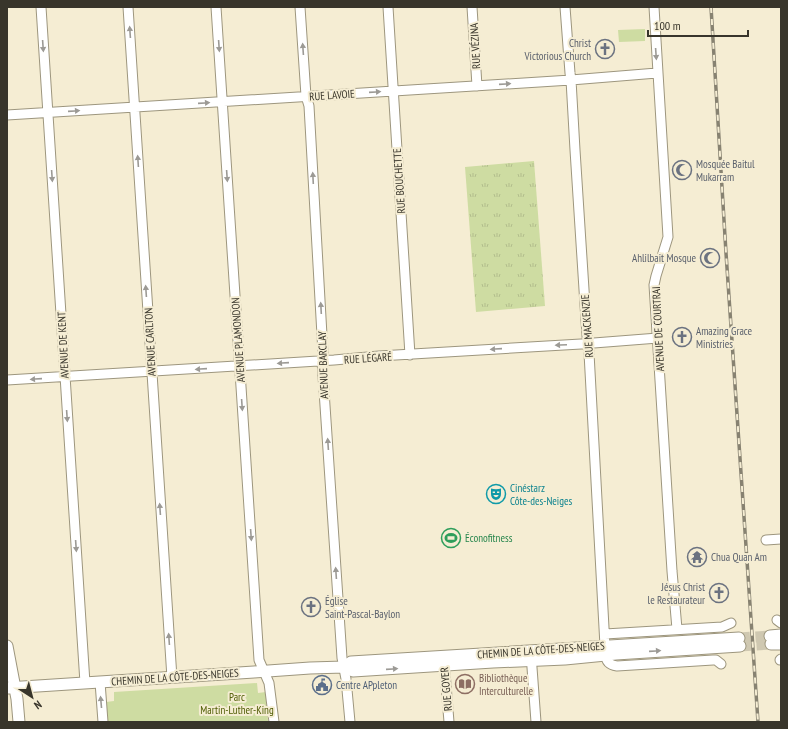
<svg xmlns="http://www.w3.org/2000/svg" width="788" height="729" font-family="'PT Sans Narrow',sans-serif">
<style>
.grass{fill:url(#grass-tufts)}
.park{fill:#cedca2}
.lines{fill:none;stroke-linecap:round;stroke-linejoin:round}
.major-tunnel{stroke:#cfc8b1;stroke-width:11;stroke-dasharray:11 5.5;stroke-linecap:butt}
.minor-casing{stroke:#9d967e;stroke-width:11}
.major-casing{stroke:#9d967e;stroke-width:13}
.minor{stroke:#fff;stroke-width:9}
.major{stroke:#fff;stroke-width:11}
.rail-casing{stroke:#878271;stroke-width:3.5}
.rail{stroke:#f5edd3;stroke-width:2;stroke-dasharray:6;stroke-linecap:butt}
.oneway{fill:#9c9a95}
.labels{text-anchor:middle;dominant-baseline:central;stroke-width:4;stroke-linejoin:round;paint-order:stroke}
.worship-label{font-size:11px;fill:#5b616d;stroke:#f5edd3;text-anchor:start}
.street-label{font-size:11px;fill:#38352b;stroke:#f5edd3}
.culture-label{font-size:11px;fill:#0d838f;stroke:#f5edd3;text-anchor:start}
.leisure-label{font-size:11px;fill:#27864d;stroke:#f5edd3;text-anchor:start}
.education-label{font-size:11px;fill:#785e54;stroke:#f5edd3;text-anchor:start}
.service-label{font-size:11px;fill:#4e5e75;stroke:#f5edd3;text-anchor:start}
.park-label{font-size:11px;fill:#505d05;stroke:#f5edd3}
</style>
<defs>
<pattern id="grass-tufts" width="24" height="20" patternUnits="userSpaceOnUse"><rect width="24" height="20" fill="#cedca2"/><path d="M3 7l-1-3M5 7V3M7 7l1-3M15 17l-1-3M17 17v-4M19 17l1-3" fill="none" stroke="#b2bd8c"/></pattern>
</defs>
<rect width="100%" height="100%" fill="#f5edd3"/>
<path class="grass" d="M534,161L545,306L476,312L465,167Z"/>
<path class="park" d="M645,29V41L619,42L618,30Z
M257,683L258,693L266,692L268,722H108L106,702L114,701V692Z"/>
<g class="lines">
<path class="major-tunnel" d="M739,638L770,636
M740,646L771,644"/>
<defs>
<path id="minor" d="M41,7L85,683
M128,7L172,678
M216,7L259,660L269,683L274,722
M300,7L306,96L309,106L323,353L322,361L342,658L346,679L350,722
M388,7L410,355
M472,7L477,86
M565,7L570,73L571,80L575,150L587,336L589,353L605,646
M654,7L668,237L656,276L654,285L672,571L677,629
M7,115L571,80L657,73
M7,380L334,360L379,356L581,344L658,338
M766,540L781,539
M777,620L781,623
M605,634L722,627L731,623
M531,654L536,722
M606,655C606,662 610,665 617,666L713,660H716L721,664
M444,660L449,722
M780,660L781,659
M100,682L103,722"/>
<path id="major" d="M770,636L781,635
M771,644H781
M7,646L17,699L19,722
M344,667L351,662L739,638
M7,688L254,672L310,668L344,667L353,671L493,662L565,659L616,654L740,646"/>
</defs>
<use href="#minor" class="minor-casing"/>
<use href="#major" class="major-casing"/>
<use href="#minor" class="minor"/>
<use href="#major" class="major"/>
<defs>
<path id="rail" d="M711,7L726,253L758,722"/>
</defs>
<use href="#rail" class="rail-casing"/>
<use href="#rail" class="rail"/>
</g>
<defs><path id="oneway-solid" d="M-6-.8H1V-3.2L6.5 0L1 3.2V.8H-6Z"/></defs>
<g class="oneway">
<use href="#oneway-solid" transform="translate(130 32) rotate(-94)"/>
<use href="#oneway-solid" transform="translate(43 46) rotate(86)"/>
<use href="#oneway-solid" transform="translate(219 46) rotate(86)"/>
<use href="#oneway-solid" transform="translate(303 49) rotate(-94)"/>
<use href="#oneway-solid" transform="translate(656 54) rotate(86)"/>
<use href="#oneway-solid" transform="translate(505 84) rotate(-4)"/>
<use href="#oneway-solid" transform="translate(375 92) rotate(-4)"/>
<use href="#oneway-solid" transform="translate(204 103) rotate(-4)"/>
<use href="#oneway-solid" transform="translate(74 111) rotate(-4)"/>
<use href="#oneway-solid" transform="translate(138 161) rotate(-94)"/>
<use href="#oneway-solid" transform="translate(52 176) rotate(86)"/>
<use href="#oneway-solid" transform="translate(227 176) rotate(86)"/>
<use href="#oneway-solid" transform="translate(313 178) rotate(-93)"/>
<use href="#oneway-solid" transform="translate(146 291) rotate(-94)"/>
<use href="#oneway-solid" transform="translate(321 308) rotate(-93)"/>
<use href="#oneway-solid" transform="translate(561 345) rotate(177)"/>
<use href="#oneway-solid" transform="translate(496 349) rotate(176)"/>
<use href="#oneway-solid" transform="translate(283 363) rotate(176)"/>
<use href="#oneway-solid" transform="translate(201 369) rotate(176)"/>
<use href="#oneway-solid" transform="translate(36 379) rotate(176)"/>
<use href="#oneway-solid" transform="translate(242 405) rotate(86)"/>
<use href="#oneway-solid" transform="translate(67 416) rotate(86)"/>
<use href="#oneway-solid" transform="translate(328 444) rotate(-94)"/>
<use href="#oneway-solid" transform="translate(160 509) rotate(-94)"/>
<use href="#oneway-solid" transform="translate(251 535) rotate(86)"/>
<use href="#oneway-solid" transform="translate(76 546) rotate(86)"/>
<use href="#oneway-solid" transform="translate(336 573) rotate(-94)"/>
<use href="#oneway-solid" transform="translate(169 639) rotate(-94)"/>
<use href="#oneway-solid" transform="translate(655 651) rotate(-4)"/>
<use href="#oneway-solid" transform="translate(392 669) rotate(-4)"/>
<use href="#oneway-solid" transform="translate(101 702) rotate(-95)"/>
</g>
<defs>
<symbol id="church-ring" viewBox="-11 -11 22 22"><circle r="9.5" fill="#f5edd3" stroke="#6b7280" stroke-width="1.5"/><path d="M-1.2-6h2.4v3.5h3.3v2.4h-3.3V6h-2.4V-.1h-3.3v-2.4h3.3Z" fill="#6b7280"/></symbol>
<symbol id="mosque-ring" viewBox="-11 -11 22 22"><circle r="9.5" fill="#f5edd3" stroke="#6b7280" stroke-width="1.5"/><path d="M3.5-4.9A6 6 0 1 0 3.5 4.9A5 5 0 1 1 3.5-4.9Z" fill="#6b7280"/></symbol>
<symbol id="theatre-ring" viewBox="-11 -11 22 22"><circle r="9.5" fill="#f5edd3" stroke="#0f9aa8" stroke-width="1.5"/><path d="M-5-5.5Q0-4 5-5.5V0Q5 5 0 6Q-5 5-5 0ZM-3.3-2.5H-1v1.5H-3.3ZM1-2.5H3.3v1.5H1ZM-2.8 1Q0 5.5 2.8 1Z" fill="#0f9aa8"/></symbol>
<symbol id="stadium-ring" viewBox="-11 -11 22 22"><circle r="9.5" fill="#f5edd3" stroke="#2e9e5b" stroke-width="1.5"/><path d="M0-5a6.5 5 0 1 0 0 10a6.5 5 0 1 0 0-10ZM-3.5-1.8h7v3.6h-7Z" fill="#2e9e5b"/></symbol>
<symbol id="temple-ring" viewBox="-11 -11 22 22"><circle r="9.5" fill="#f5edd3" stroke="#6b7280" stroke-width="1.5"/><path d="M0-6L5-2H3V0L6.5 2.5H4V6H1.5V3h-3V6H-4V2.5H-6.5L-3 0V-2H-5Z" fill="#6b7280"/></symbol>
<symbol id="library-ring" viewBox="-11 -11 22 22"><circle r="9.5" fill="#f5edd3" stroke="#8d6e63" stroke-width="1.5"/><path d="M-6-4Q-3-5.5-.7-3.5V5Q-3 3-6 4ZM6-4Q3-5.5 .7-3.5V5Q3 3 6 4Z" fill="#8d6e63"/></symbol>
<symbol id="civic-ring" viewBox="-11 -11 22 22"><circle r="9.5" fill="#f5edd3" stroke="#5c6f8a" stroke-width="1.5"/><path d="M-.6-6.5H3V-4.5H.6V-3L4-1V1h2V6H-6V1h2V-1L-.6-3ZM-1.2 2.5V6h2.4V2.5Z" fill="#5c6f8a"/></symbol>
</defs>
<g fill-rule="evenodd">
<use href="#church-ring" x="594" y="38" width="22" height="22"/>
<use href="#mosque-ring" x="671" y="159" width="22" height="22"/>
<use href="#mosque-ring" x="699" y="247" width="22" height="22"/>
<use href="#church-ring" x="671" y="326" width="22" height="22"/>
<use href="#theatre-ring" x="485" y="483" width="22" height="22"/>
<use href="#stadium-ring" x="440" y="527" width="22" height="22"/>
<use href="#temple-ring" x="686" y="546" width="22" height="22"/>
<use href="#church-ring" x="708" y="582" width="22" height="22"/>
<use href="#church-ring" x="300" y="596" width="22" height="22"/>
<use href="#library-ring" x="454" y="673" width="22" height="22"/>
<use href="#civic-ring" x="311" y="674" width="22" height="22"/>
</g>
<g class="labels">
<g class="worship-label">
<text x="591" y="43" text-anchor="end">Christ<tspan x="591" dy="13">Victorious Church</tspan></text>
<text x="696" y="164">Mosquée Baitul<tspan x="696" dy="13">Mukarram</tspan></text>
<text x="696" y="258" text-anchor="end">Ahlilbait Mosque</text>
<text x="696" y="331">Amazing Grace<tspan x="696" dy="13">Ministries</tspan></text>
<text x="711" y="557">Chua Quan Am</text>
<text x="705" y="587" text-anchor="end">Jésus Christ<tspan x="705" dy="13">le Restaurateur</tspan></text>
<text x="325" y="601">Église<tspan x="325" dy="13">Saint-Pascal-Baylon</tspan></text>
</g>
<g class="street-label">
<text transform="translate(475 46) rotate(-93)">RUE VÉZINA</text>
<text transform="translate(332 95) rotate(-4)">RUE LAVOIE</text>
<text transform="translate(399 181) rotate(-94)">RUE BOUCHETTE</text>
<text transform="translate(587 326) rotate(-94)">RUE MACKENZIE</text>
<text transform="translate(658 329) rotate(-93)">AVENUE DE COURTRAI</text>
<text transform="translate(238 340) rotate(-94)">AVENUE PLAMONDON</text>
<text transform="translate(150 342) rotate(-93)">AVENUE CARLTON</text>
<text transform="translate(63 345) rotate(-93)">AVENUE DE KENT</text>
<text transform="translate(368 358) rotate(-4)">RUE LÉGARÉ</text>
<text transform="translate(323 365) rotate(-92)">AVENUE BARCLAY</text>
<text transform="translate(541 650) rotate(-4)">CHEMIN DE LA CÔTE-DES-NEIGES</text>
<text transform="translate(175 677) rotate(-4)">CHEMIN DE LA CÔTE-DES-NEIGES</text>
<text transform="translate(446 689) rotate(-95)">RUE GOYER</text>
</g>
<g class="culture-label">
<text x="510" y="488">Cinéstarz<tspan x="510" dy="13">Côte-des-Neiges</tspan></text>
</g>
<g class="leisure-label">
<text x="465" y="538">Éconofitness</text>
</g>
<g class="education-label">
<text x="479" y="678">Bibliothèque<tspan x="479" dy="13">Interculturelle</tspan></text>
</g>
<g class="service-label">
<text x="336" y="685">Centre APpleton</text>
</g>
<g class="park-label">
<text x="237" y="697">Parc<tspan x="237" dy="13">Martin-Luther-King</tspan></text>
</g>
</g>
<rect width="788" height="729" fill="none" stroke="#38352b" stroke-width="16"/>
<g transform="translate(32 697) rotate(144)" stroke="#f5edd3" stroke-width="3" paint-order="stroke">
<path d="M0-3L7 15L0 10L-7 15Z" fill="#38352b"/>
<text y="-6" font-size="11" font-weight="bold" text-anchor="middle" fill="#38352b">N</text>
</g>
<path d="M648 30v6h100v-6" fill="none" stroke="#38352b" stroke-width="2"/>
<text x="654" y="30" font-size="12" fill="#38352b" stroke="#f5edd3" stroke-width="3" paint-order="stroke">100 m</text>
</svg>
